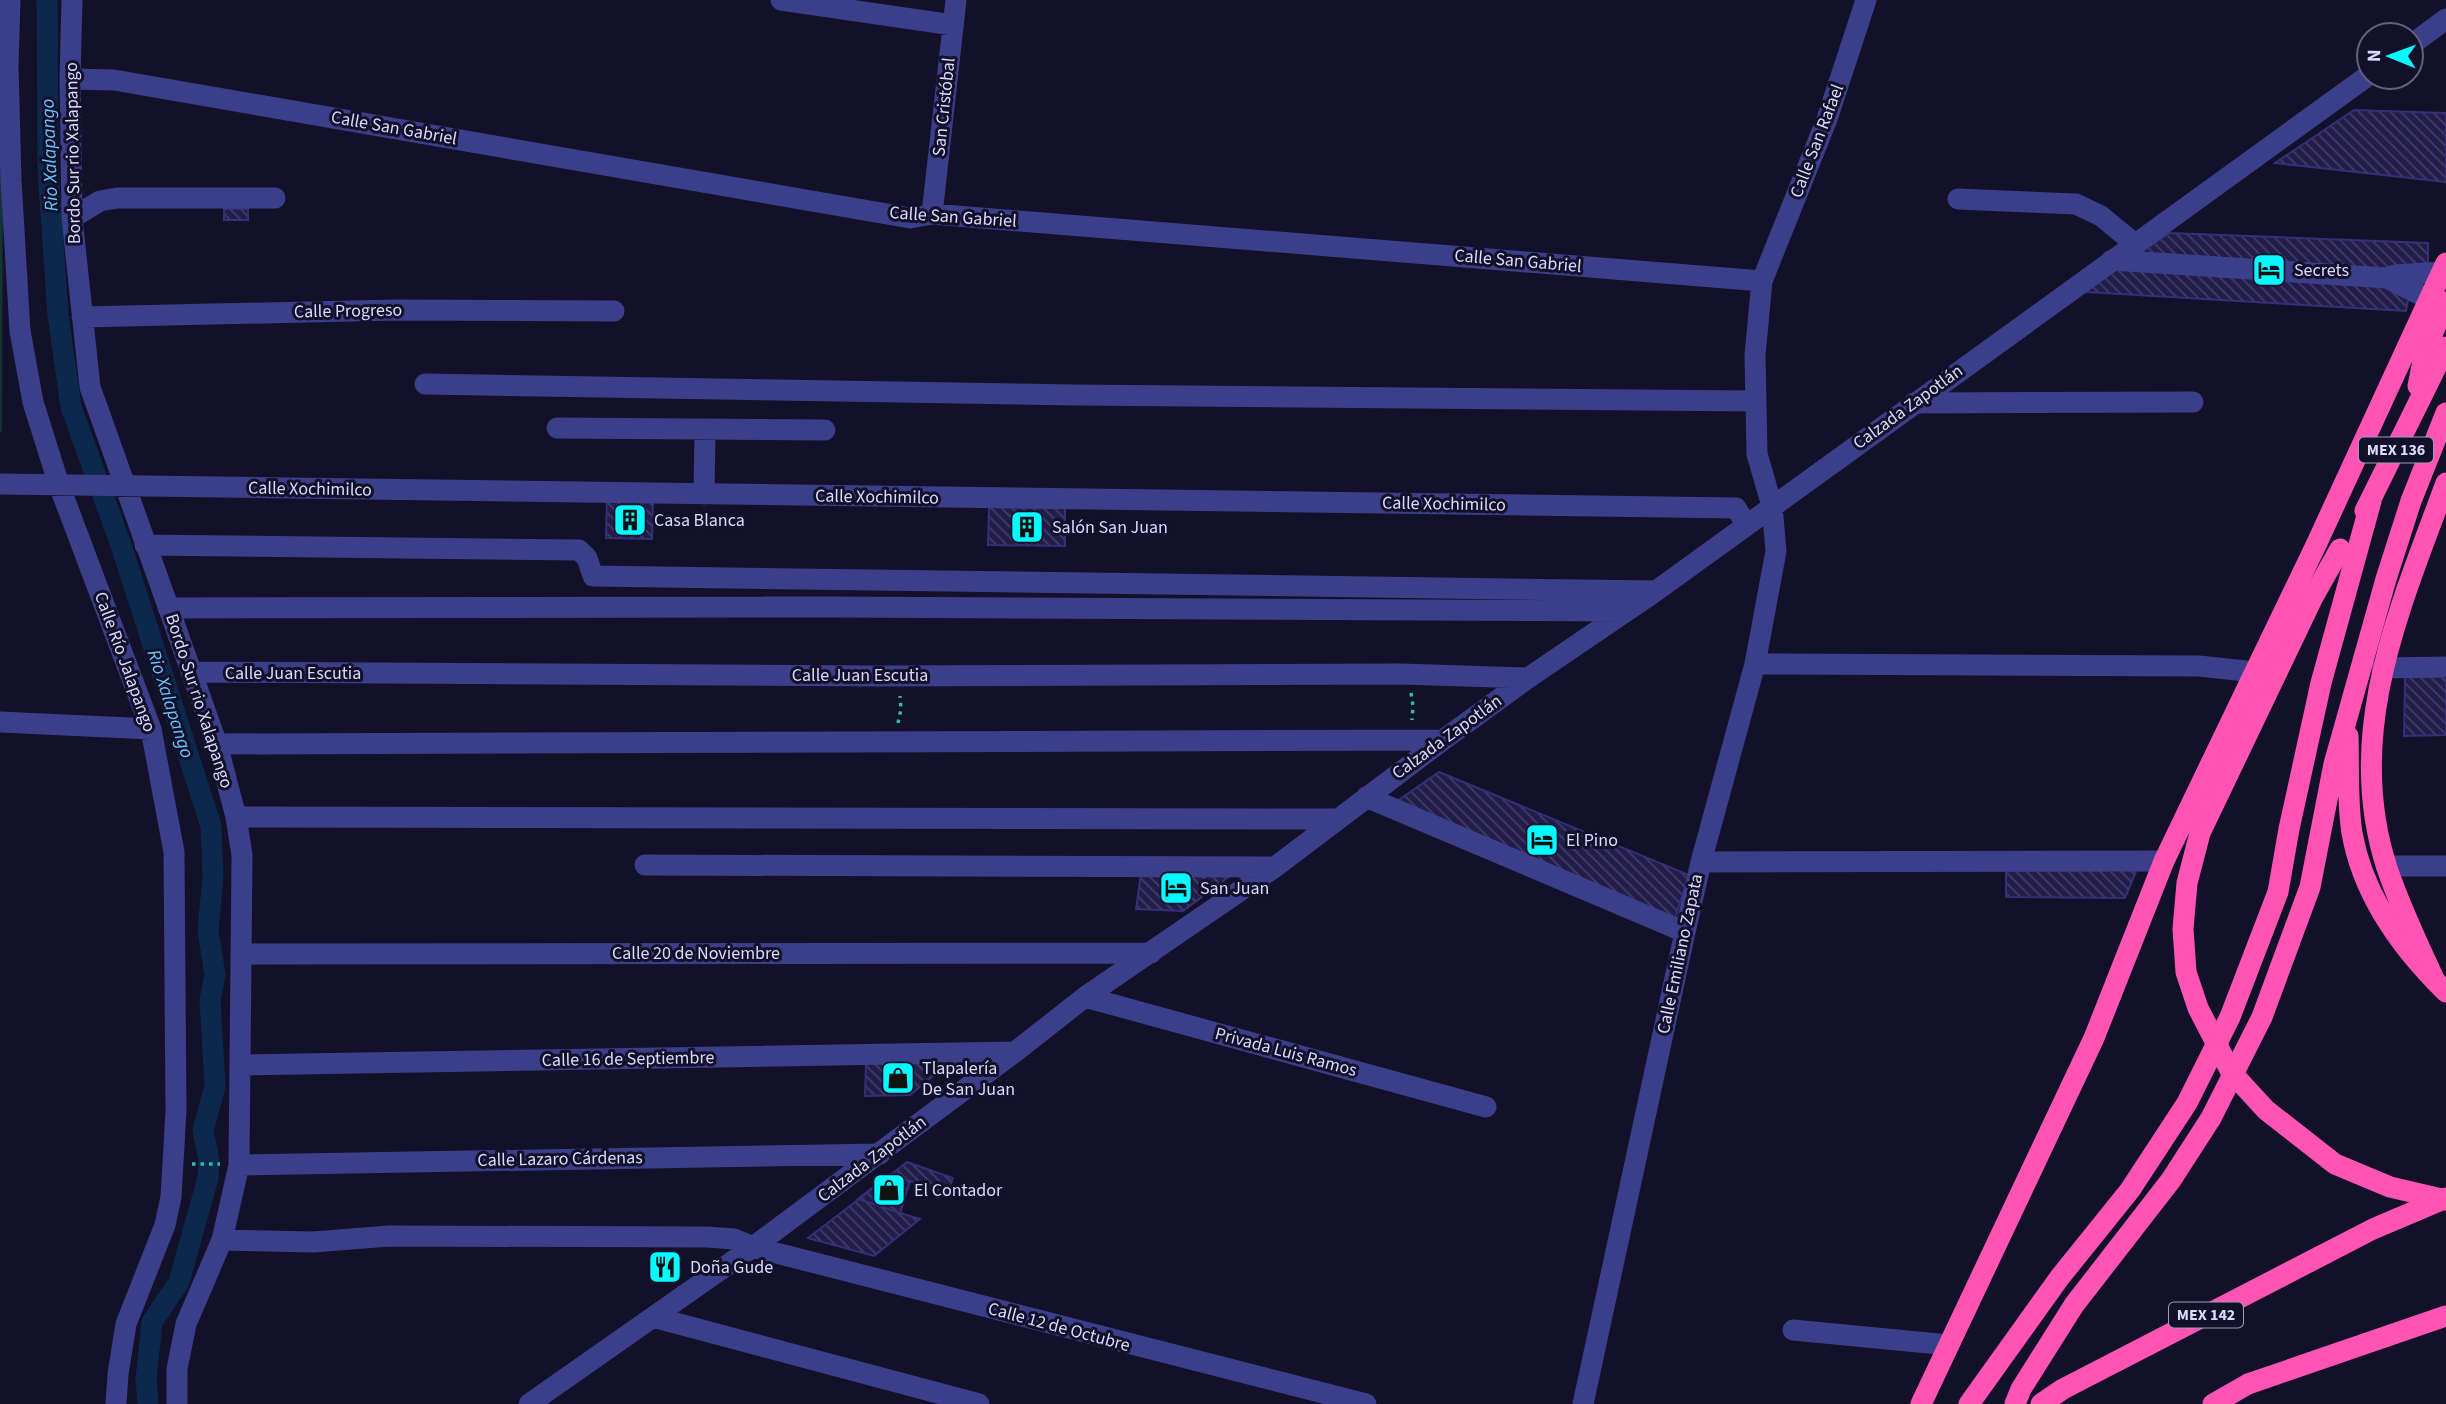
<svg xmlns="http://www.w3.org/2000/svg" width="2446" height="1404" font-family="'Source Sans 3',sans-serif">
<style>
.park{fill:#133430}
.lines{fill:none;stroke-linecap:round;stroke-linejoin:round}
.canal{stroke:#0c294d;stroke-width:21}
.building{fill:url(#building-back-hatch);stroke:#372e77;stroke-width:2}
.path{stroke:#2fbdaa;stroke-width:3.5;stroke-dasharray:3.5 5;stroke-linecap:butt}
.minor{stroke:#3b3e89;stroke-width:21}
.highway{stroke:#ff54b3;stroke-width:21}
.highway-bridge{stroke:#ff54b3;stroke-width:21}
.labels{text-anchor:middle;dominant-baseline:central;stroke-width:6;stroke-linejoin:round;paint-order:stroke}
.shield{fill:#13102a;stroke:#9e9dbf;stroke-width:2}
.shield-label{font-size:16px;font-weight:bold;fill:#dad9ff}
.street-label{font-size:18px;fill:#dad9ff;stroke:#13102a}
.poi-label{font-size:18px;fill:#dad9ff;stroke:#13102a;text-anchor:start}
.water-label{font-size:19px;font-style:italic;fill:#67c5ff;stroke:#13102a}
</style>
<defs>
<pattern id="building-back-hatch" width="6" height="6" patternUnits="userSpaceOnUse" patternTransform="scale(1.75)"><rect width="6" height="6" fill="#221c4b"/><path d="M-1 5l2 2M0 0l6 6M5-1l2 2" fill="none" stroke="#423c66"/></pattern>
</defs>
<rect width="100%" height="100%" fill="#13102a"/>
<path class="park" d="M0,160H3L2,432H0Z"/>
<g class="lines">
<path class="canal" d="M47,0L48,169L58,315L71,407L121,545L211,826L213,877L208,930L215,975L210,1000L215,1087L203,1130L209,1161L208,1178L179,1282L152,1322L146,1379L148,1404"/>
</g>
<path class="building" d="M2354,110L2446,113V182L2275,163Z
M224,209H248V220H224Z
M2169,233L2428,243V262L2409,294L2406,311L2085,292Z
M607,501L653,502L652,539L606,538Z
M989,507L1065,508V546L988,545Z
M2446,676V735L2404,736L2405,677Z
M1439,772L1689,875L1675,918L1393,804Z
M1142,867H1242L1183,911L1136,909Z
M2006,868L2137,869L2125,898L2006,897Z
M954,1059L910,1095L865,1096L866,1061Z
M907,1162L953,1178L947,1195L910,1181L900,1213L920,1219L874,1256L808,1238Z
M890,1174L910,1181L900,1213L858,1199Z"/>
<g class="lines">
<path class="path" d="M1411,693L1413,706L1412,720
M898,723L901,709L900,696
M192,1164H220"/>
<path class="minor" d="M10,0L8,66L11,180L20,331L33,402L59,485L151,729L174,852L176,1111L171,1197L165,1225L126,1324L118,1374L116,1404
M72,0L70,79L72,218L90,387L217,744L236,817L242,855L239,1165L222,1240L186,1324L177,1369V1404
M781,0L953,25
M2411,45L2446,19
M70,79L114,80L910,218L932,214L1762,281
M1958,199L2076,204L2101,216L2135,244
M932,214L956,0
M72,218L100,201L117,198H275
M2112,260L2387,278L2395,275L2442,272
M2387,278L2421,295L2430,297
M82,317L395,310L614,311
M425,384L1075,395L1756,401
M1914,403L2193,402
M557,428L825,430
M0,484L1736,508L1746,524
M704,495L705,429
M145,545L579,550L587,558L593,576L1656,591
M168,608L830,607L1627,611
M1755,664L2199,666L2255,672
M2382,668L2446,667
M191,672L875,676L1401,674L1528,678
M0,722L151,729
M217,744L1443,740
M1366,797L1685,932
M236,817L1338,819
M1701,862L2164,861
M645,865L1275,867
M2386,866H2446
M241,954L1151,953
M1085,997L1486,1107
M241,1065L1015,1052
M239,1165L880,1154
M222,1240L313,1242L389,1236L707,1237L734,1239L753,1247L1366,1404
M653,1317L979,1404
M1793,1330L1949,1345
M529,1404L753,1247L1015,1052L1085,997L1275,867L1443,740L1528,678L1656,591L2369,75
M1583,1404L1685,932L1701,862L1755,664L1776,551L1772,506L1757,454L1755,355L1762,281L1827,119L1866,0"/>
<path class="highway" d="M2418,386L2425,351L2446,302
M2365,511L2446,347
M2348,736C2349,767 2347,801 2352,833C2363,896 2401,948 2446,992
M2435,981C2418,944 2400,907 2387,868C2343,733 2400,608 2446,483
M1921,1404L2094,1038L2164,861L2316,545L2446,263
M1969,1404L2060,1277L2130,1190L2187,1103L2230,1017L2278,892L2289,829L2321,683L2371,501
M2015,1404L2021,1389L2074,1305L2171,1180L2211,1118L2262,1017L2310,887L2334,764L2386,579L2411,501L2446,413
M2041,1404L2063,1389L2373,1229L2446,1198
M2213,1404L2248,1384L2446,1316"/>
<path class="highway-bridge" d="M2340,549L2313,597L2200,833L2187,883L2183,929L2186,972L2198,1008L2231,1072L2266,1110L2335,1164L2390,1187L2446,1200"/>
</g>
<defs>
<symbol id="hotel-square" viewBox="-11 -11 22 22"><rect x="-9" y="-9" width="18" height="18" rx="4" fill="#05faff" stroke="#13102a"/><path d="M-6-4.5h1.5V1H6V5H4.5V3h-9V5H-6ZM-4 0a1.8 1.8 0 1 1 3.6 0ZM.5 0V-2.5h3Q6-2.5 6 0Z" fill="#111"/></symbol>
<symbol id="building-square" viewBox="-11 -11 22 22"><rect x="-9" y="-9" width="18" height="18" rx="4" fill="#05faff" stroke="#13102a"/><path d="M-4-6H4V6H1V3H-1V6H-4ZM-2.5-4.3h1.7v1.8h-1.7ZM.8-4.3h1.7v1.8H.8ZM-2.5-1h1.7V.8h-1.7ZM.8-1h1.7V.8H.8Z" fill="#111"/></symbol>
<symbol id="shop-square" viewBox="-11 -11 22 22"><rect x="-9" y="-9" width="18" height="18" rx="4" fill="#05faff" stroke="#13102a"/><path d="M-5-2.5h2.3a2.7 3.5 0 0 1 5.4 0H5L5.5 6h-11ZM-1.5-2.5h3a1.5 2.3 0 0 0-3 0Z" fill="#111"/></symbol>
<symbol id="restaurant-square" viewBox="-11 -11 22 22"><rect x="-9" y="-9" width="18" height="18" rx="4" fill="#05faff" stroke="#13102a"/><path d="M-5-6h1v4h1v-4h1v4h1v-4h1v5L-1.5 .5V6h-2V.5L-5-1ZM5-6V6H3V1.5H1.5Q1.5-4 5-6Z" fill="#111"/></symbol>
</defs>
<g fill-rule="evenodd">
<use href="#hotel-square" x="2250" y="251" width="38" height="38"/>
<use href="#building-square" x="611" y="501" width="38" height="38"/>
<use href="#building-square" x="1008" y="508" width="38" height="38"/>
<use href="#hotel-square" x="1523" y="821" width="38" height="38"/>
<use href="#hotel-square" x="1157" y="869" width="38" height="38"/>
<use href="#shop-square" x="879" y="1059" width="38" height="38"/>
<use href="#shop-square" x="870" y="1171" width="38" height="38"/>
<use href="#restaurant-square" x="646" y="1248" width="38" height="38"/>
</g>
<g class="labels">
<g class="shield">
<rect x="2359" y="437.5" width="74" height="25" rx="5"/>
<rect x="2169" y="1302.5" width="74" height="25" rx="5"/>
</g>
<g class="shield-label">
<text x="2396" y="450">MEX 136</text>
<text x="2206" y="1315">MEX 142</text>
</g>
<g class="street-label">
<text transform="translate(944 107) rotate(-84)">San Cristóbal</text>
<text transform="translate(394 128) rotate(10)">Calle San Gabriel</text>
<text transform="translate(1817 141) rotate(-69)">Calle San Rafael</text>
<text transform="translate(73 153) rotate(-91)">Bordo Sur rio Xalapango</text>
<text transform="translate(953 217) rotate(4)">Calle San Gabriel</text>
<text transform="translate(1518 261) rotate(5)">Calle San Gabriel</text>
<text transform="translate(348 311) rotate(-1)">Calle Progreso</text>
<text transform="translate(1908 407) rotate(-36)">Calzada Zapotlán</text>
<text transform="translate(310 489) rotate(1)">Calle Xochimilco</text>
<text transform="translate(877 497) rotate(1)">Calle Xochimilco</text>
<text transform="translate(1444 504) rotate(1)">Calle Xochimilco</text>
<text transform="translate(125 662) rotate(70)">Calle Río Jalapango</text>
<text x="293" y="673">Calle Juan Escutia</text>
<text x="860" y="675">Calle Juan Escutia</text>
<text transform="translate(199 701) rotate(72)">Bordo Sur rio Xalapango</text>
<text transform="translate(1447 737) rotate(-36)">Calzada Zapotlán</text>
<text x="696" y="953">Calle 20 de Noviembre</text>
<text transform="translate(1680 954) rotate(-78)">Calle Emiliano Zapata</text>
<text transform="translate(1286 1052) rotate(15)">Privada Luis Ramos</text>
<text transform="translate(628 1059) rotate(-1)">Calle 16 de Septiembre</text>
<text transform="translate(560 1159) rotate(-1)">Calle Lazaro Cárdenas</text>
<text transform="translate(872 1159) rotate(-37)">Calzada Zapotlán</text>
<text transform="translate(1059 1327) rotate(15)">Calle 12 de Octubre</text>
</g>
<g class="poi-label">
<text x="2294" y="270">Secrets</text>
<text x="654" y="520">Casa Blanca</text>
<text x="1052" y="527">Salón San Juan</text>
<text x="1566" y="840">El Pino</text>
<text x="1200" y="888">San Juan</text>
<text x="922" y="1068">Tlapalería<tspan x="922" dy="21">De San Juan</tspan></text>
<text x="914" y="1190">El Contador</text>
<text x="690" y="1267">Doña Gude</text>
</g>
<g class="water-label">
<text transform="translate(50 155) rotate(-92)">Rio Xalapango</text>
<text transform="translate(170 704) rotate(72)">Rio Xalapango</text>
</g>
</g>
<g transform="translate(2390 56) rotate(271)"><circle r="33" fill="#13102a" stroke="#63607f" stroke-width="2"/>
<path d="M0-5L12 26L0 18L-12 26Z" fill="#05faff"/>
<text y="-10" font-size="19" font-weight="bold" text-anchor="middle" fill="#dad9ff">N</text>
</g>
</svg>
